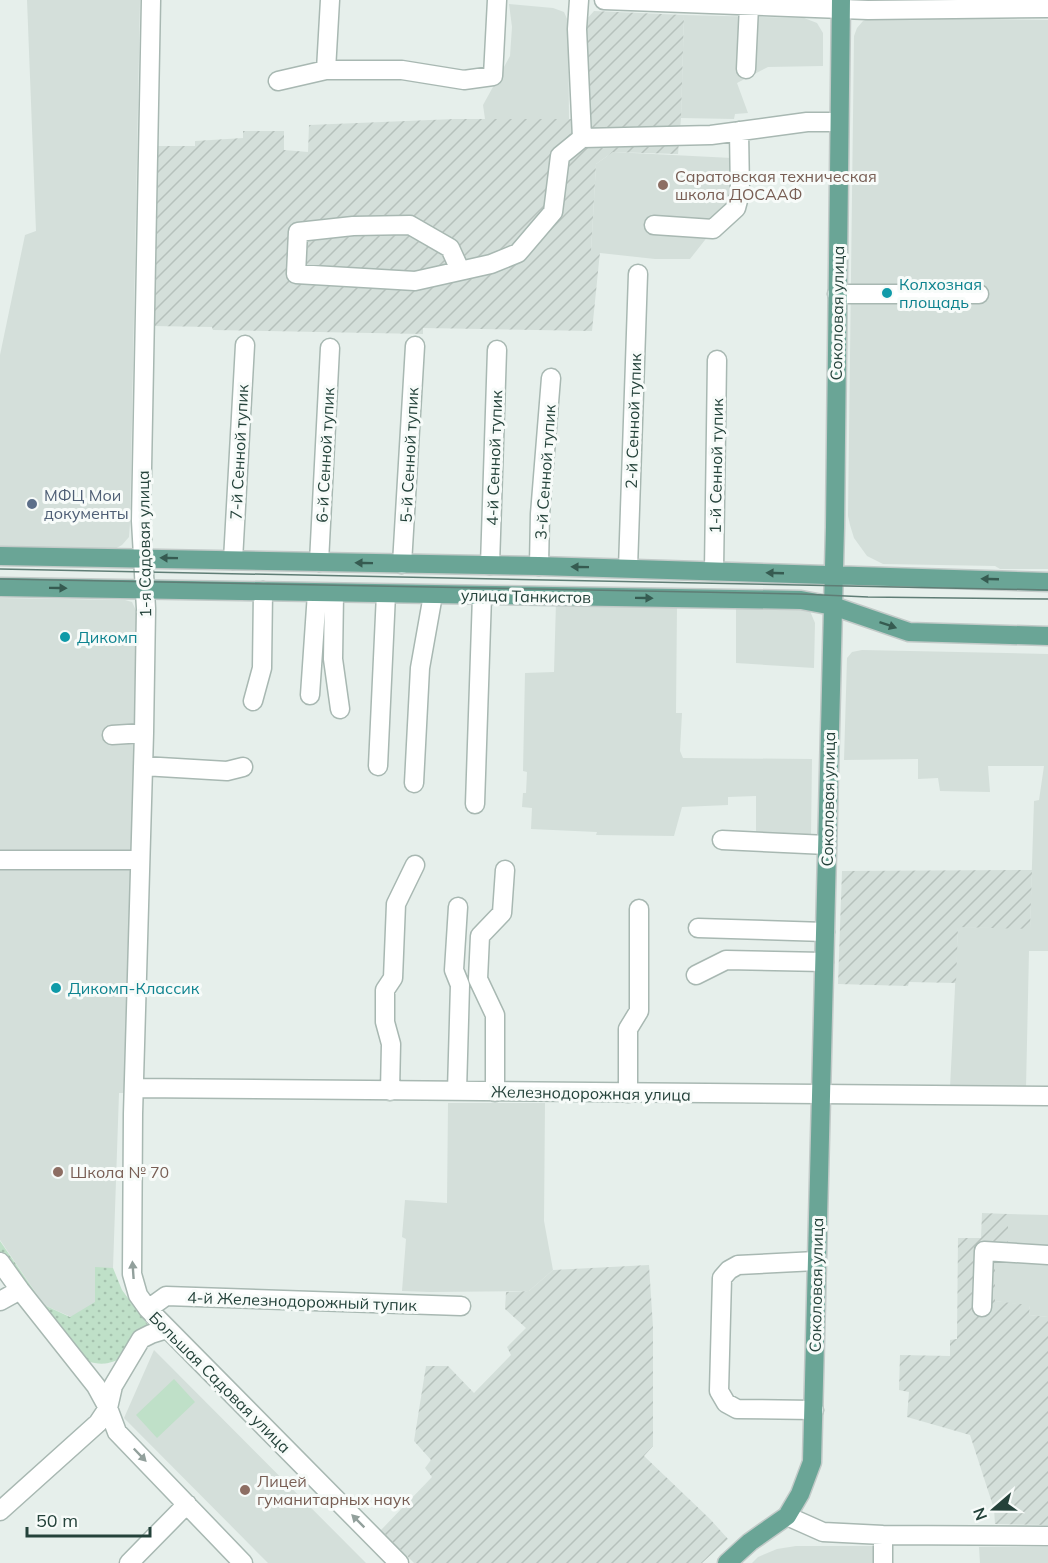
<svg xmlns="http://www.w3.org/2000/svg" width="1048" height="1563" font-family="Mulish,sans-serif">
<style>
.built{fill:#d4dfda}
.industrial{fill:url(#industrial-furrows)}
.grass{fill:url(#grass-dots)}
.pitch{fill:#bfe0c8}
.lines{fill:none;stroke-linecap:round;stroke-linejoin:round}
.minor-casing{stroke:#a8b8b2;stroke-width:21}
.major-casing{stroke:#c2cac8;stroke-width:21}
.minor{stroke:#fff;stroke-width:18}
.major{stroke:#6aa596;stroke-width:18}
.tram{stroke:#5f7d75;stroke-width:1.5}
.oneway{fill:#365b51}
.oneway2{fill:#92a09c}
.education-dot{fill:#8d6e63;stroke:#f7fbf9;stroke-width:2}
.culture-dot{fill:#0f9aa8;stroke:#f7fbf9;stroke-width:2}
.service-dot{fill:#5c6f8a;stroke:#f7fbf9;stroke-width:2}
.labels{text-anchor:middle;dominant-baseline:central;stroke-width:6;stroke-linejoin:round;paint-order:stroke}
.education-label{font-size:16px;fill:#785e54;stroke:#f7fbf9;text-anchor:start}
.culture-label{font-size:16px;fill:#0d838f;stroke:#f7fbf9;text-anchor:start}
.street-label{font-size:16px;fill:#24423a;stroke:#f7fbf9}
.service-label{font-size:16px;fill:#4e5e75;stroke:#f7fbf9;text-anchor:start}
</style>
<defs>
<pattern id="industrial-furrows" width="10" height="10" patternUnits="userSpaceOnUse" patternTransform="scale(1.5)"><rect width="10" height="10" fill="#d4dfda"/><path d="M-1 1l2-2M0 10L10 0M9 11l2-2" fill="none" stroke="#b6c1bc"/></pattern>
<pattern id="grass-dots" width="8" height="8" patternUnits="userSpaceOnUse" patternTransform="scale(1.5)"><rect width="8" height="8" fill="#bfe0c8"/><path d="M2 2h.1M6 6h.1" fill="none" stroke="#a4c1ad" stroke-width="1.8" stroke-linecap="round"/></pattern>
</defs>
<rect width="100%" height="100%" fill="#e6efeb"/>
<path class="built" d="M27,0H140L130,523L129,537L122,545L113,550L0,551V355L25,235L36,231Z
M509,4L553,8L564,12L568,21L569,119H485L483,105L510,56L512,27Z
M684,15L804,18L817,23L823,33V66L768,67L737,83L748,113L735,114L734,119L681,118Z
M871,17L1048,20V569H1000L995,566L883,564L867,556L854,538L850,525L848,516L854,36L857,28L863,21Z
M613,152L732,158L731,207L690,259H655L591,252L596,164Z
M0,598L125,600L132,602L139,617L126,1093H119L113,1268H95V1303L71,1317L44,1305L0,1240Z
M556,602L677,605L676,713H682L680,751L683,758L812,759L811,838L756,837V796L728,797V805L682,807L674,836L596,835L597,832L531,829L532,808L522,807L523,793H526L527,772L523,771L525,673L554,672Z
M736,606L803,607L810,611L815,623L814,668L736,663Z
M862,650L1048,654V951H1029L1026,1088H950L958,927L1030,928L1034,801L1039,800L1044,766H988L990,792L940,791L938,778L918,779V759L844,760L847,658L852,652Z
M448,1103H545L544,1221L553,1270L529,1291L430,1292L402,1291L406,1239L402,1237L405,1200L447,1203Z
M1008,1214L1048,1215V1317L1029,1315L1030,1306L995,1301V1244L1008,1243Z
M154,1350L366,1563H268L124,1418Z
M796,1546H876V1563H752L758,1557L777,1549Z
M979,1547H1048V1563H980Z"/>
<path class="industrial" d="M594,11L684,15L681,118L678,154L613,152L596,164L591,251L600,252L592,331L423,328V334L213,330L212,327L152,326L155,146H195V141L243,138V131H284V150L308,152L309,125L455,119H586L584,35L586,20Z
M1032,870L1030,929L958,927L956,983L909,982L908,986L838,984L842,871Z
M982,1213L1008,1214V1244H995V1301L1030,1305L1029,1315L1048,1317V1525L995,1524L994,1509L970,1435L907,1417L909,1392L899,1390L900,1355L950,1356V1340L957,1339L958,1238H981Z
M649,1265L653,1327V1446L644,1456L710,1519L728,1539L702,1563H414L381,1530L432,1477L425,1468L431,1460L414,1441L426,1366H448L474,1393L511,1355L507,1347L526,1328L505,1309L506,1292L529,1291L553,1270Z"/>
<path class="grass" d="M0,1241L44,1305L70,1317L95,1302V1267L113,1268L122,1290L148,1325C133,1332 130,1341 125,1356C111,1364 102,1366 87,1361L36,1303L0,1252Z"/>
<path class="pitch" d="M174,1379L195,1402L157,1438L136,1415Z"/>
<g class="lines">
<defs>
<path id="minor" d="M151,0L141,521L146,609L144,733L133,1114L132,1274L138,1295L148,1309L399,1563
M579,0L577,29L582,138
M604,0L868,10L1048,8
M746,69L749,6
M326,70L330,0
M278,81L326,70H402L464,80L493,76L497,0
M654,225L713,229L736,208L740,193L739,131
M460,270L450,248L410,225L353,226L298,232L296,274L415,281L491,264L518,253L553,212L560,156L582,138L711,135L807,122H839
M837,294H979
M233,560L245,345
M319,562L330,348
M402,564L415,346
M490,565L497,350
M539,566L540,514L551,378
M628,568L638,274
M714,571L717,360
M334,593L333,659L340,709
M310,695L317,593
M253,701L262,668L263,591
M112,735L144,733
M143,766L227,771L243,767
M378,766L386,594
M414,783L420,668L433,595
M475,804L482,596
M722,840L827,845
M0,860H140
M698,928L825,932
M696,975L726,960L824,962
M134,1088L1048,1096
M390,1091L391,1044L385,1022V990L393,978L396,904L415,865
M457,1091L460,985L454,970L458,907
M495,1092V1015L478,979L480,936L502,913L505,870
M628,1093V1029L639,1011V909
M0,1262L20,1290L96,1386L108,1408L117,1432L243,1563
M0,1301L20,1290
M982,1307L984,1251L1048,1255
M148,1309L166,1296L461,1306
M814,1410L737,1409L726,1403L719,1391L722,1278L729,1270L738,1265L816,1261
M0,1511L98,1423L108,1408L113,1386L141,1339L151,1334L167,1329
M787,1516L823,1532L883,1535L1048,1536
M129,1563L187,1504
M883,1563V1535"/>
<path id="major" d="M0,556L539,566L1048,582
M0,587L801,600L833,606L909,632L1048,636
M727,1563L750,1542L787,1516L800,1494L812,1462L835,527L841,0"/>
</defs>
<use href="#minor" class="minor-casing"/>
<use href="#major" class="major-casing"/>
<use href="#minor" class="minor"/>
<use href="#major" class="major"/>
<path class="tram" d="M0,569L1048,590
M0,579L801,594L868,597L1048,599"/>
</g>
<defs><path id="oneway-solid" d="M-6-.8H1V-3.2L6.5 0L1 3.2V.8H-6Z" transform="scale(1.5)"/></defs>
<g class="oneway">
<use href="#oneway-solid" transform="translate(169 558) rotate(-179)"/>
<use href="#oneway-solid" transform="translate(364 563) rotate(-179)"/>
<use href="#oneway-solid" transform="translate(580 567) rotate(-179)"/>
<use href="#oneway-solid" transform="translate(775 573) rotate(-178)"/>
<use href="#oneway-solid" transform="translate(990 579) rotate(-178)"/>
<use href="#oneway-solid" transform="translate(58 588) rotate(1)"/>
<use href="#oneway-solid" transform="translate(644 598) rotate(1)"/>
<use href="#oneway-solid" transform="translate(888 625) rotate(19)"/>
</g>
<g class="oneway2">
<use href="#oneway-solid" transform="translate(133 1270) rotate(-94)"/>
<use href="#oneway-solid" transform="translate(140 1455) rotate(46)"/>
<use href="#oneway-solid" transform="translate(358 1521) rotate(-135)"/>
</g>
<g class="education-dot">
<circle cx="663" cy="185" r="6"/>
<circle cx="58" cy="1172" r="6"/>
<circle cx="245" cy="1490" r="6"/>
</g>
<g class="culture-dot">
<circle cx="887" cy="293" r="6"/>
<circle cx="65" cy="637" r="6"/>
<circle cx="56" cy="988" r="6"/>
</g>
<circle class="service-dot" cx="32" cy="504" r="6"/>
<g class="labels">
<g class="education-label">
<text x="675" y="176">Саратовская техническая<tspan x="675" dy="18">школа ДОСААФ</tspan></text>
<text x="70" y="1172">Школа № 70</text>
<text x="257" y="1481">Лицей<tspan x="257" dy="18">гуманитарных наук</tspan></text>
</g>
<g class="culture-label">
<text x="899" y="284">Колхозная<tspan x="899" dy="18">площадь</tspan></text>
<text x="77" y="637">Дикомп</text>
<text x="68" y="988">Дикомп-Классик</text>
</g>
<g class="street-label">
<text transform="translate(837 313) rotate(-89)">Соколовая улица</text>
<text transform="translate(633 421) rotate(-88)">2-й Сенной тупик</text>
<text transform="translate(239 452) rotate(-87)">7-й Сенной тупик</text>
<text transform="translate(325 455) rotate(-87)">6-й Сенной тупик</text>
<text transform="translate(409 455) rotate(-87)">5-й Сенной тупик</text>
<text transform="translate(494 458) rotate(-88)">4-й Сенной тупик</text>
<text transform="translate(716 466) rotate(-89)">1-й Сенной тупик</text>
<text transform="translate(545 472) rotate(-86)">3-й Сенной тупик</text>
<text transform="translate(144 544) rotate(-91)">1-я Садовая улица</text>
<text transform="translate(526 596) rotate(1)">улица Танкистов</text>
<text transform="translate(828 799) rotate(-89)">Соколовая улица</text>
<text transform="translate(591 1093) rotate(1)">Железнодорожная улица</text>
<text transform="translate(816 1285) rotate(-89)">Соколовая улица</text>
<text transform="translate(302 1301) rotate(2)">4-й Железнодорожный тупик</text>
<text transform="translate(220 1382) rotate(45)">Большая Садовая улица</text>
</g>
<g class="service-label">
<text x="44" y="495">МФЦ Мои<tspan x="44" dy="18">документы</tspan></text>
</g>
</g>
<g transform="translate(994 1509) rotate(250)" stroke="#f7fbf9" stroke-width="4.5" paint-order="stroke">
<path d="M0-4.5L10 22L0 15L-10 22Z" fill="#24423a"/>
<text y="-9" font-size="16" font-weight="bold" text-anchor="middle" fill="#24423a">N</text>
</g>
<path d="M27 1527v9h123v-9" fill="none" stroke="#24423a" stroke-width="3"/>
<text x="36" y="1527" font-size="18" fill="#24423a" stroke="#f7fbf9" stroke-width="4.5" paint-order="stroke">50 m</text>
</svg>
